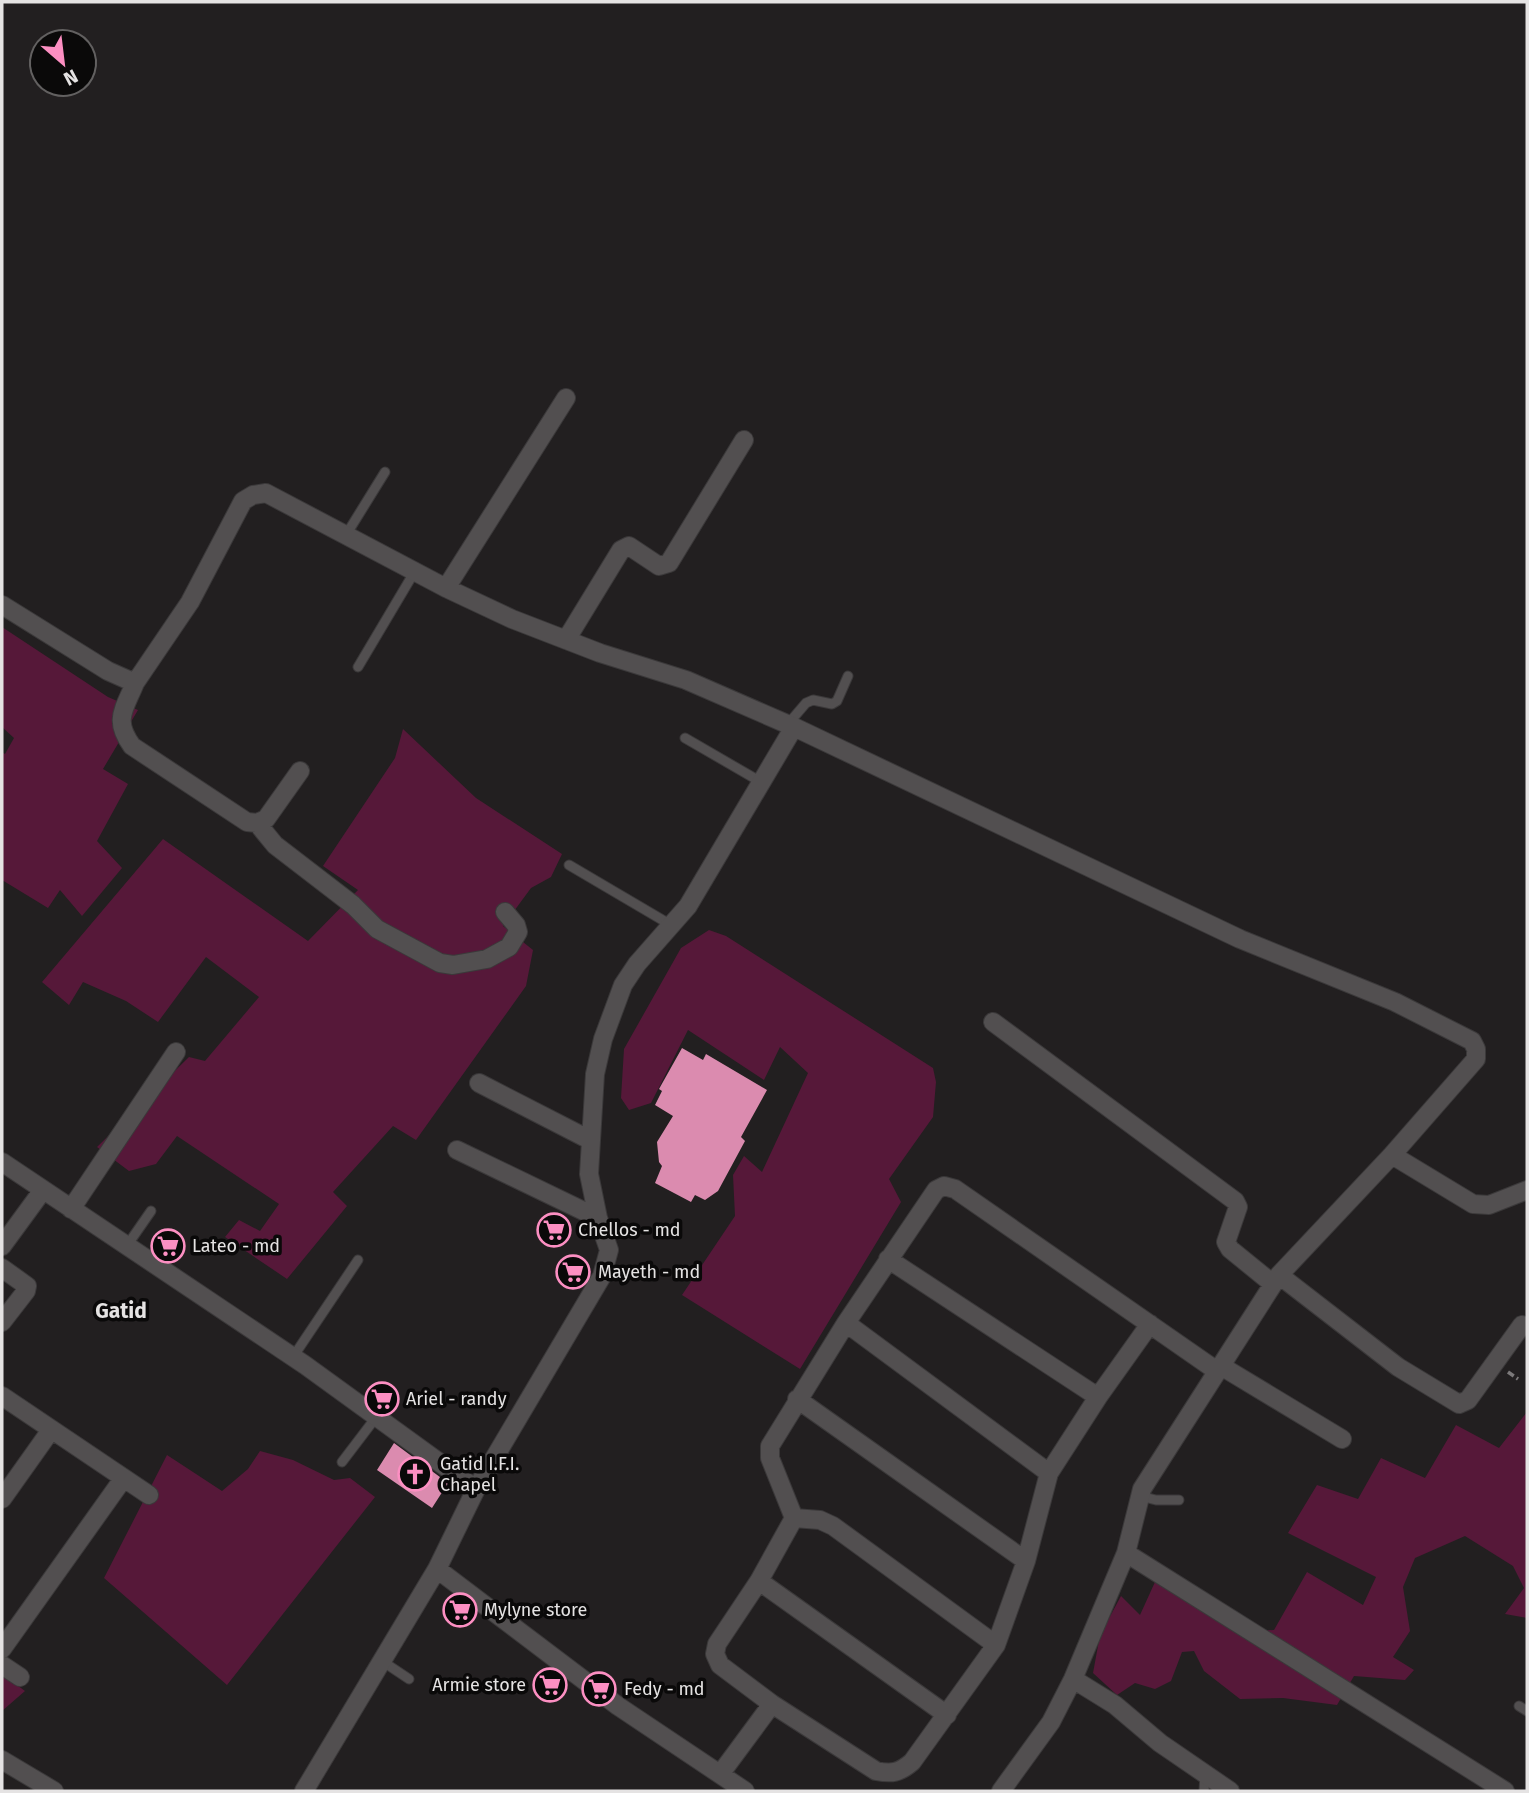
<svg xmlns="http://www.w3.org/2000/svg" width="1529" height="1793" font-family="'Fira Sans',sans-serif">
<style>
.green{fill:#561839}
.building{fill:#db8baf}
.lines{fill:none;stroke-linecap:round;stroke-linejoin:round}
.service-casing{stroke:#3b393a;stroke-width:11}
.minor-casing{stroke:#3b393a;stroke-width:20}
.path{stroke:#7c797a;stroke-width:3.5;stroke-dasharray:7 3.5;stroke-linecap:butt}
.service{stroke:#524f50;stroke-width:9}
.minor{stroke:#524f50;stroke-width:18}
.labels{text-anchor:middle;dominant-baseline:central;stroke-width:7;stroke-linejoin:round;paint-order:stroke}
.poi-label{font-size:18px;fill:#e5e3e3;stroke:#0a0909;text-anchor:start}
.quarter-label{font-size:21px;font-weight:bold;fill:#e5e3e3;stroke:#0a0909}
</style>
<rect width="100%" height="100%" fill="#221f20"/>
<path class="green" d="M2,627L108,697L138,710L103,769L128,784L97,841L122,868L82,916L60,890L48,908L2,880V752L5,754L14,738L2,727Z
M403,729L476,798L562,854L551,877L531,888L503,926L533,950L526,986L416,1140L393,1126L333,1192L347,1206L287,1279L225,1237L239,1220L260,1231L279,1204L177,1136L156,1164L129,1171L97,1147L189,1057L205,1061L259,997L206,957L158,1022L126,1001L83,982L69,1005L42,982L163,839L308,941L358,890L323,866L395,758Z
M709,930L726,936L933,1068L936,1082L933,1117L889,1179L901,1202L800,1369L682,1295L735,1216L733,1175L744,1156L762,1172L808,1073L780,1047L764,1080L688,1030L651,1103L629,1110L621,1098L624,1049L681,948Z
M1527,1412V1618L1505,1614L1524,1588L1513,1566L1465,1536L1415,1558L1403,1587L1410,1631L1393,1657L1414,1670L1405,1680L1354,1676L1337,1705L1283,1698L1240,1699L1204,1671L1194,1651L1182,1652L1171,1681L1155,1689L1135,1683L1117,1695L1093,1673L1100,1635L1121,1596L1140,1615L1155,1582L1241,1632L1274,1630L1307,1572L1363,1605L1376,1577L1288,1533L1317,1485L1358,1499L1381,1458L1425,1478L1456,1425L1499,1448Z
M260,1451L293,1460L334,1480L350,1478L375,1497L227,1685L104,1578L167,1455L222,1491L248,1469Z
M2,1674L25,1691L2,1711Z"/>
<path class="building" d="M682,1048L703,1060L706,1054L767,1090L741,1137L745,1141L718,1191L705,1200L695,1195L691,1202L655,1183L662,1166L659,1162L657,1142L673,1116L655,1105L662,1091L659,1089Z
M394,1443L448,1483L432,1508L377,1470Z"/>
<g class="lines">
<defs>
<path id="service" d="M346,535L385,472
M358,667L415,571
M788,724L806,703L813,700L832,704L837,701L848,676
M685,738L761,782
M569,865L671,925
M126,1247L151,1211
M293,1357L358,1260
M342,1462L377,1416
M1140,1496L1156,1500H1179
M382,1661L409,1679
M1519,1706L1527,1711
M1204,1791L1205,1774"/>
<path id="minor" d="M446,588L566,398
M2,605L108,671L135,683L190,602L243,501L253,495L266,493L446,588L512,619L600,653L686,680L794,727L1240,939L1395,1002L1472,1041L1476,1049V1059L1392,1155L1279,1275L1142,1489L1126,1553L1073,1679L1051,1722L1001,1791
M566,640L621,550L629,546L659,566L669,563L744,440
M135,683C124,710 113,720 132,746L247,822L257,823L266,819L300,771
M257,823L275,845L353,905L377,929L440,963L453,965L487,959L509,947L518,932L516,925L505,912
M993,1022L1235,1201L1238,1207L1226,1242L1230,1249L1273,1284
M479,1083L590,1140
M457,1150L598,1218
M1392,1155L1473,1204L1489,1205L1527,1190
M2,1162L305,1365L476,1489
M71,1209L176,1052
M2,1246L43,1190
M888,1259L1098,1397
M2,1268L27,1286L26,1291L2,1322
M1279,1275L1398,1367L1459,1404L1468,1400L1522,1325
M846,1323L1049,1473
M1150,1324L1098,1397L1049,1473L1026,1561L996,1645L912,1762C899,1773 892,1774 876,1771L772,1704L720,1665L715,1654L717,1644L759,1581L794,1518L770,1458V1446L846,1323L936,1190L944,1186L955,1189L1217,1371
M1221,1366L1342,1439
M2,1396L149,1495
M797,1399L1026,1561
M2,1499L51,1430
M794,1518L820,1520L833,1526L996,1645
M1126,1553L1505,1791
M437,1569L618,1706L745,1791
M759,1581L947,1715
M2,1649L123,1479
M2,1665L20,1677
M1073,1679L1115,1705L1160,1743L1230,1791
M2,1760L54,1791
M721,1773L772,1704
M304,1791L437,1569L476,1489L602,1276L609,1250L598,1218L589,1174L595,1074L603,1039L623,985L637,964L688,906L794,727"/>
</defs>
<use href="#service" class="service-casing"/>
<use href="#minor" class="minor-casing"/>
<path class="path" d="M1508,1372L1518,1379"/>
<use href="#service" class="service"/>
<use href="#minor" class="minor"/>
</g>
<defs>
<symbol id="supermarket-ring" viewBox="-11 -11 22 22"><circle r="9.5" fill="#0a0909" stroke="#fc8fc2" stroke-width="1.5"/><path d="M-6-5.5h2.5l.6 2H6L4.5 2H-2.5L-4.4-4H-6ZM-1.5 3.2a1.3 1.3 0 1 0 .1 0ZM3 3.2a1.3 1.3 0 1 0 .1 0Z" fill="#fc8fc2"/></symbol>
<symbol id="church-ring" viewBox="-11 -11 22 22"><circle r="9.5" fill="#0a0909" stroke="#fc8fc2" stroke-width="1.5"/><path d="M-1.2-6h2.4v3.5h3.3v2.4h-3.3V6h-2.4V-.1h-3.3v-2.4h3.3Z" fill="#fc8fc2"/></symbol>
</defs>
<g fill-rule="evenodd">
<use href="#supermarket-ring" x="535" y="1211" width="38" height="38"/>
<use href="#supermarket-ring" x="149" y="1227" width="38" height="38"/>
<use href="#supermarket-ring" x="554" y="1253" width="38" height="38"/>
<use href="#supermarket-ring" x="363" y="1380" width="38" height="38"/>
<use href="#church-ring" x="396" y="1455" width="38" height="38"/>
<use href="#supermarket-ring" x="441" y="1591" width="38" height="38"/>
<use href="#supermarket-ring" x="531" y="1666" width="38" height="38"/>
<use href="#supermarket-ring" x="580" y="1670" width="38" height="38"/>
</g>
<g class="labels">
<g class="poi-label">
<text x="578" y="1230">Chellos - md</text>
<text x="192" y="1246">Lateo - md</text>
<text x="598" y="1272">Mayeth - md</text>
<text x="406" y="1399">Ariel - randy</text>
<text x="440" y="1464">Gatid I.F.I.<tspan x="440" dy="21">Chapel</tspan></text>
<text x="484" y="1610">Mylyne store</text>
<text x="526" y="1685" text-anchor="end">Armie store</text>
<text x="624" y="1689">Fedy - md</text>
</g>
<g class="quarter-label">
<text x="121" y="1311">Gatid</text>
</g>
</g>
<rect width="1529" height="1793" fill="none" stroke="#e5e3e3" stroke-width="7"/>
<g transform="translate(63 63) rotate(152)"><circle r="33" fill="#0a0909" stroke="#626060" stroke-width="2"/>
<path d="M0-5L12 26L0 18L-12 26Z" fill="#fc8fc2"/>
<text y="-10" font-size="19" font-weight="bold" text-anchor="middle" fill="#e5e3e3">N</text>
</g>
</svg>
